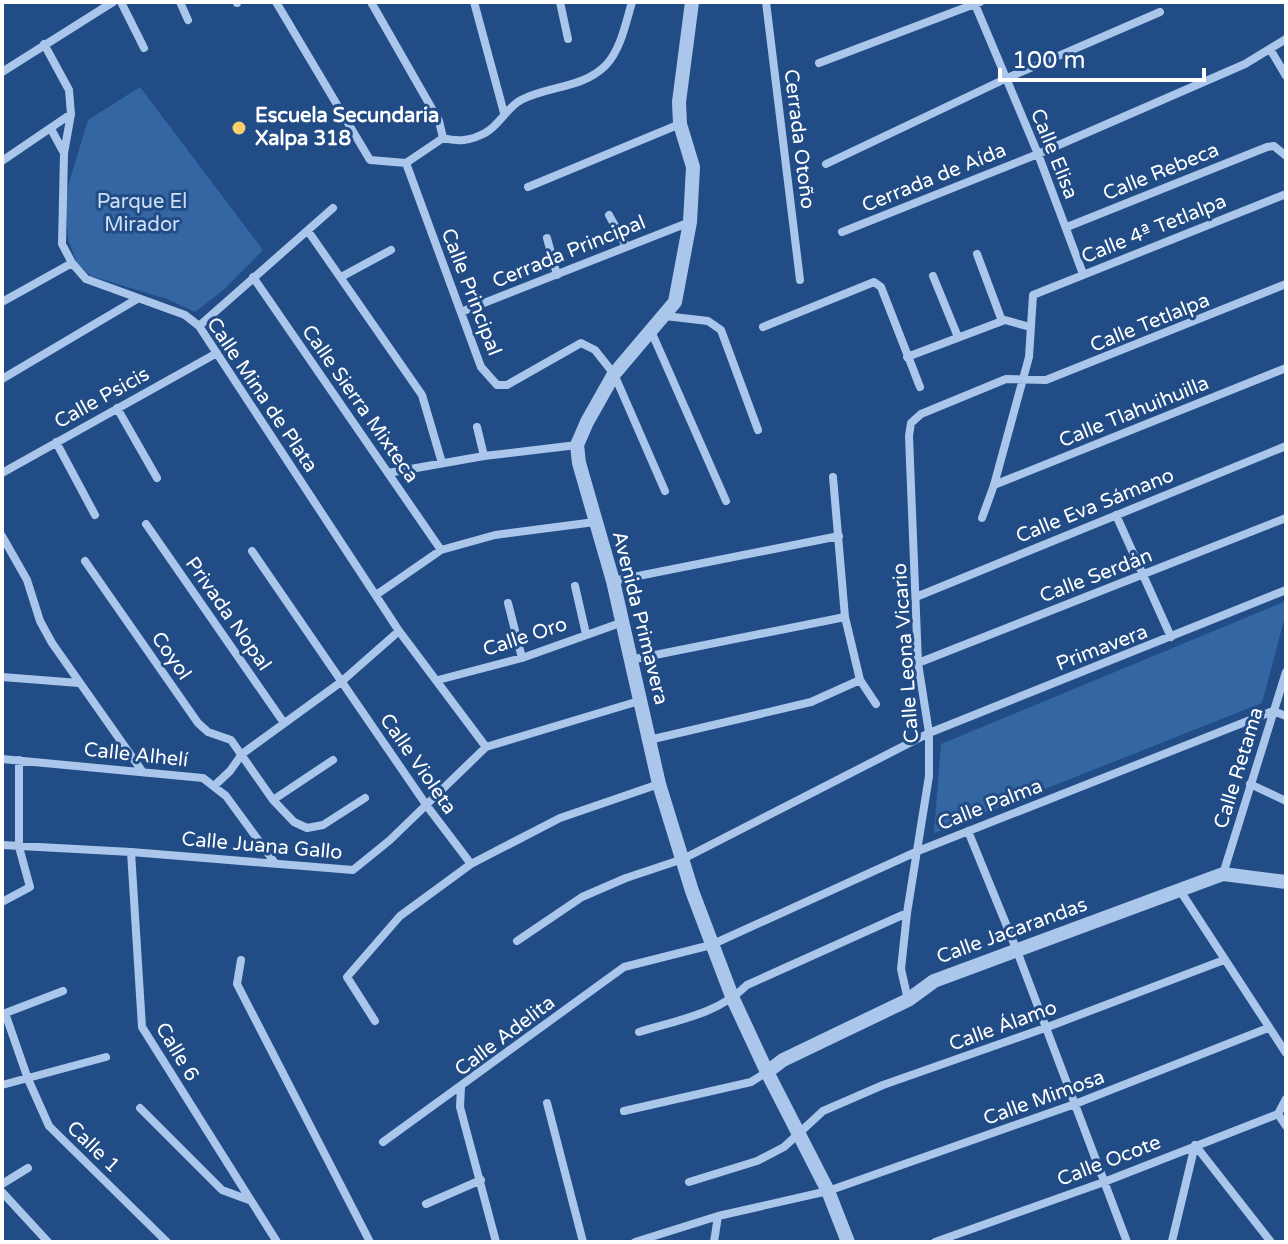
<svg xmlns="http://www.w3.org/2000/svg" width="1288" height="1244" font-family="'Varela Round',sans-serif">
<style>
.green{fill:#3466a3}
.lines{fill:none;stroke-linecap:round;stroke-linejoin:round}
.minor{stroke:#aac6ea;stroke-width:8}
.tertiary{stroke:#aac6ea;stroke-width:14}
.poi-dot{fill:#f7cf6b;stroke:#214c86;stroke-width:3}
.labels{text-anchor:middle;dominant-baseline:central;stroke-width:6;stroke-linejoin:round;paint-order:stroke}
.poi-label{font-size:20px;font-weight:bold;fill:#fff;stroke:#214c86;text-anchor:start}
.street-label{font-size:20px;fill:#fff;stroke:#214c86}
.park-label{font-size:20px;fill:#cee0f7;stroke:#214c86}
</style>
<rect width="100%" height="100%" fill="#214c86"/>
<path class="green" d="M140,87L263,250L222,291L195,312L167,299L91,276L77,263L68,239L65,196L88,120Z
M1286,601V613L1262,703L934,833L941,744Z"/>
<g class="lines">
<path class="minor" d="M121,2L144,48
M180,2L188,20
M237,2V3
M276,2L370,160L406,163L443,138C458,142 470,141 485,133C500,125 506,108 521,100C548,86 584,88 606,65C621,49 626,22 632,2
M371,2L439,121L443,138
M474,2L504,113
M560,2L568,39
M766,2L800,280
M974,2L1038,154L1083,274
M44,44L69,90L71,114L64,153L62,244L72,263L86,279L185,315L199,326L399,631L486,747
M1270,49L1286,76
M819,63L980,2
M2,72L113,2
M51,129L64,153
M2,161L71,114
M406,163L481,367L497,385H507L581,343L595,350L614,374L665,491
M826,164L1005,79L1160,12
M528,187L680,124
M609,215L626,246
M1067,227L1267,147L1274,146L1286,156
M308,231L422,395L442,463
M842,232L1038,154L1245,64L1286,39
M547,238L557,275
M977,254L1002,321
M933,276L958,337
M253,277L441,550
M341,277L391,250
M2,302L72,263
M461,312L690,222
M665,316L708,321L721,330L758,430
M199,326L333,208
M763,327L874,282L881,287L920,387
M651,331L726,501
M907,357L1005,320L1030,327
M2,379L137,299
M117,408L157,478
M477,427L484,456
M56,442L95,515
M2,473L217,353
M388,473L484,456L577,445
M833,477L845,617L860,680L876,704
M994,485L1286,368
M1116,515L1171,637
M982,518L994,485L1029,357L1033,295L1286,194
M146,524L284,723
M2,536L27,580L40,621L52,643L142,771
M252,551L427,806L471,864
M85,561L198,723L208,732L231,740L273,800L294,822L307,828L323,825L365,798
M613,581L839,536
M575,586L586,634
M376,595L441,550L495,535L595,522
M916,597L1286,446
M508,603L522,658
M630,660L845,617
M918,663L1286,518
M2,677L79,683
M438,680L522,658L623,622
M649,740L811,702L860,680
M2,759L203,778L226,796L275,863
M1250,784L1286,801
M214,786L230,771L242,754L341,682L399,631
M273,800L333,760
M968,831L1017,951L1127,1242
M2,845L131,852L353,870L390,840L486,747L639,701
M131,852L142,1027L277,1242
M1223,874L1286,672
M1179,889L1286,1053
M2,902L30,887L19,847V760
M517,941L582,897L626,878L683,859L929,733L1286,590
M241,960L237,984L370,1242
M908,1000L901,969L907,913L929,776V733L918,663L909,436L911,423L921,414L1006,379L1046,380L1286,284
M5,1013L28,1079L49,1126L167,1242
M3,1014L63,991
M375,1021L347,977L400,916L471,864L560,818L659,784
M639,1032C678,1020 718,1014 747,985L907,913
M2,1085L106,1057
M461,1087L460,1107L496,1242
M547,1103L583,1242
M140,1108L222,1190L249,1200
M624,1111L751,1082L767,1072
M1278,1114L1286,1126
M383,1142L624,967L711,945L918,851L1273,711L1286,716
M1195,1145L1271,1242
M689,1182L757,1161L784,1147L823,1111L883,1085L1045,1028L1224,960
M2,1184L28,1168
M2,1192L48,1242
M426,1204L481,1180
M1172,1241L1195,1145
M635,1242L718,1216L828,1191L1075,1104L1268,1028
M714,1242L718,1216
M935,1242L1104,1182L1278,1114L1286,1099"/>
<path class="tertiary" d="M692,2L679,102L680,124L693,167L690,222L675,302L614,374L587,422L577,445L579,463L613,581L659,784L692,891L733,999L767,1072L828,1191L848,1242
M767,1072L783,1060L908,1000L934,981L1223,874L1286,882"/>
</g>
<circle class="poi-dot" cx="239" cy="128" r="8"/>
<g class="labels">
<g class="poi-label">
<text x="255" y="116">Escuela Secundaria<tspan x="255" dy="23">Xalpa 318</tspan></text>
</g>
<g class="street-label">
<text transform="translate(799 139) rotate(83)">Cerrada Otoño</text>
<text transform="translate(1054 154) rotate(68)">Calle Elisa</text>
<text transform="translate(1161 172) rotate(-22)">Calle Rebeca</text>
<text transform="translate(934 178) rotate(-22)">Cerrada de Aída</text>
<text transform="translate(1154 229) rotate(-22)">Calle 4ª Tetlalpa</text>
<text transform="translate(569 252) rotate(-22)">Cerrada Principal</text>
<text transform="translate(471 292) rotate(69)">Calle Principal</text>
<text transform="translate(1150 323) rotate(-22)">Calle Tetlalpa</text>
<text transform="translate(262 395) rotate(56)">Calle Mina de Plata</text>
<text transform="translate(102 398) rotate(-29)">Calle Psicis</text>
<text transform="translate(360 404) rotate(55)">Calle Sierra Mixteca</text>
<text transform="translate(1134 412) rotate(-22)">Calle Tlahuihuilla</text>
<text transform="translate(1095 506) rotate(-22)">Calle Eva Sámano</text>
<text transform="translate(1096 576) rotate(-21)">Calle Serdán</text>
<text transform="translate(228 614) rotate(55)">Privada Nopal</text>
<text transform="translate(640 618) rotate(76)">Avenida Primavera</text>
<text transform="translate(525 637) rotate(-18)">Calle Oro</text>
<text transform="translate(1102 648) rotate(-21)">Primavera</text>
<text transform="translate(906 653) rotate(-94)">Calle Leona Vicario</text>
<text transform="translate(171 656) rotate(55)">Coyol</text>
<text transform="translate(136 755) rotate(6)">Calle Alhelí</text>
<text transform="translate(418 764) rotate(55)">Calle Violeta</text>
<text transform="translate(1239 768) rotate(-73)">Calle Retama</text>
<text transform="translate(990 805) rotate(-21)">Calle Palma</text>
<text transform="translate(262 846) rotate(5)">Calle Juana Gallo</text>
<text transform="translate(1012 931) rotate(-20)">Calle Jacarandas</text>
<text transform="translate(1003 1026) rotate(-20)">Calle Álamo</text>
<text transform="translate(505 1036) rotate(-37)">Calle Adelita</text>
<text transform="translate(177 1052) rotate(59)">Calle 6</text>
<text transform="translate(1044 1098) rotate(-20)">Calle Mimosa</text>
<text transform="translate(93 1147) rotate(44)">Calle 1</text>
<text transform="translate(1109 1161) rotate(-21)">Calle Ocote</text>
</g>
<g class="park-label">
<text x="142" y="202">Parque El<tspan x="142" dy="23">Mirador</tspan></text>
</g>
</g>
<rect width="1288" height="1244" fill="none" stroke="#ffffff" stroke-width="8"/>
<path d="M1000 68v12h204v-12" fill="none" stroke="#ffffff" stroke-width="4"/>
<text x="1012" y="68" font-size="24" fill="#ffffff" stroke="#214c86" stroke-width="6" paint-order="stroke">100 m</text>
</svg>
